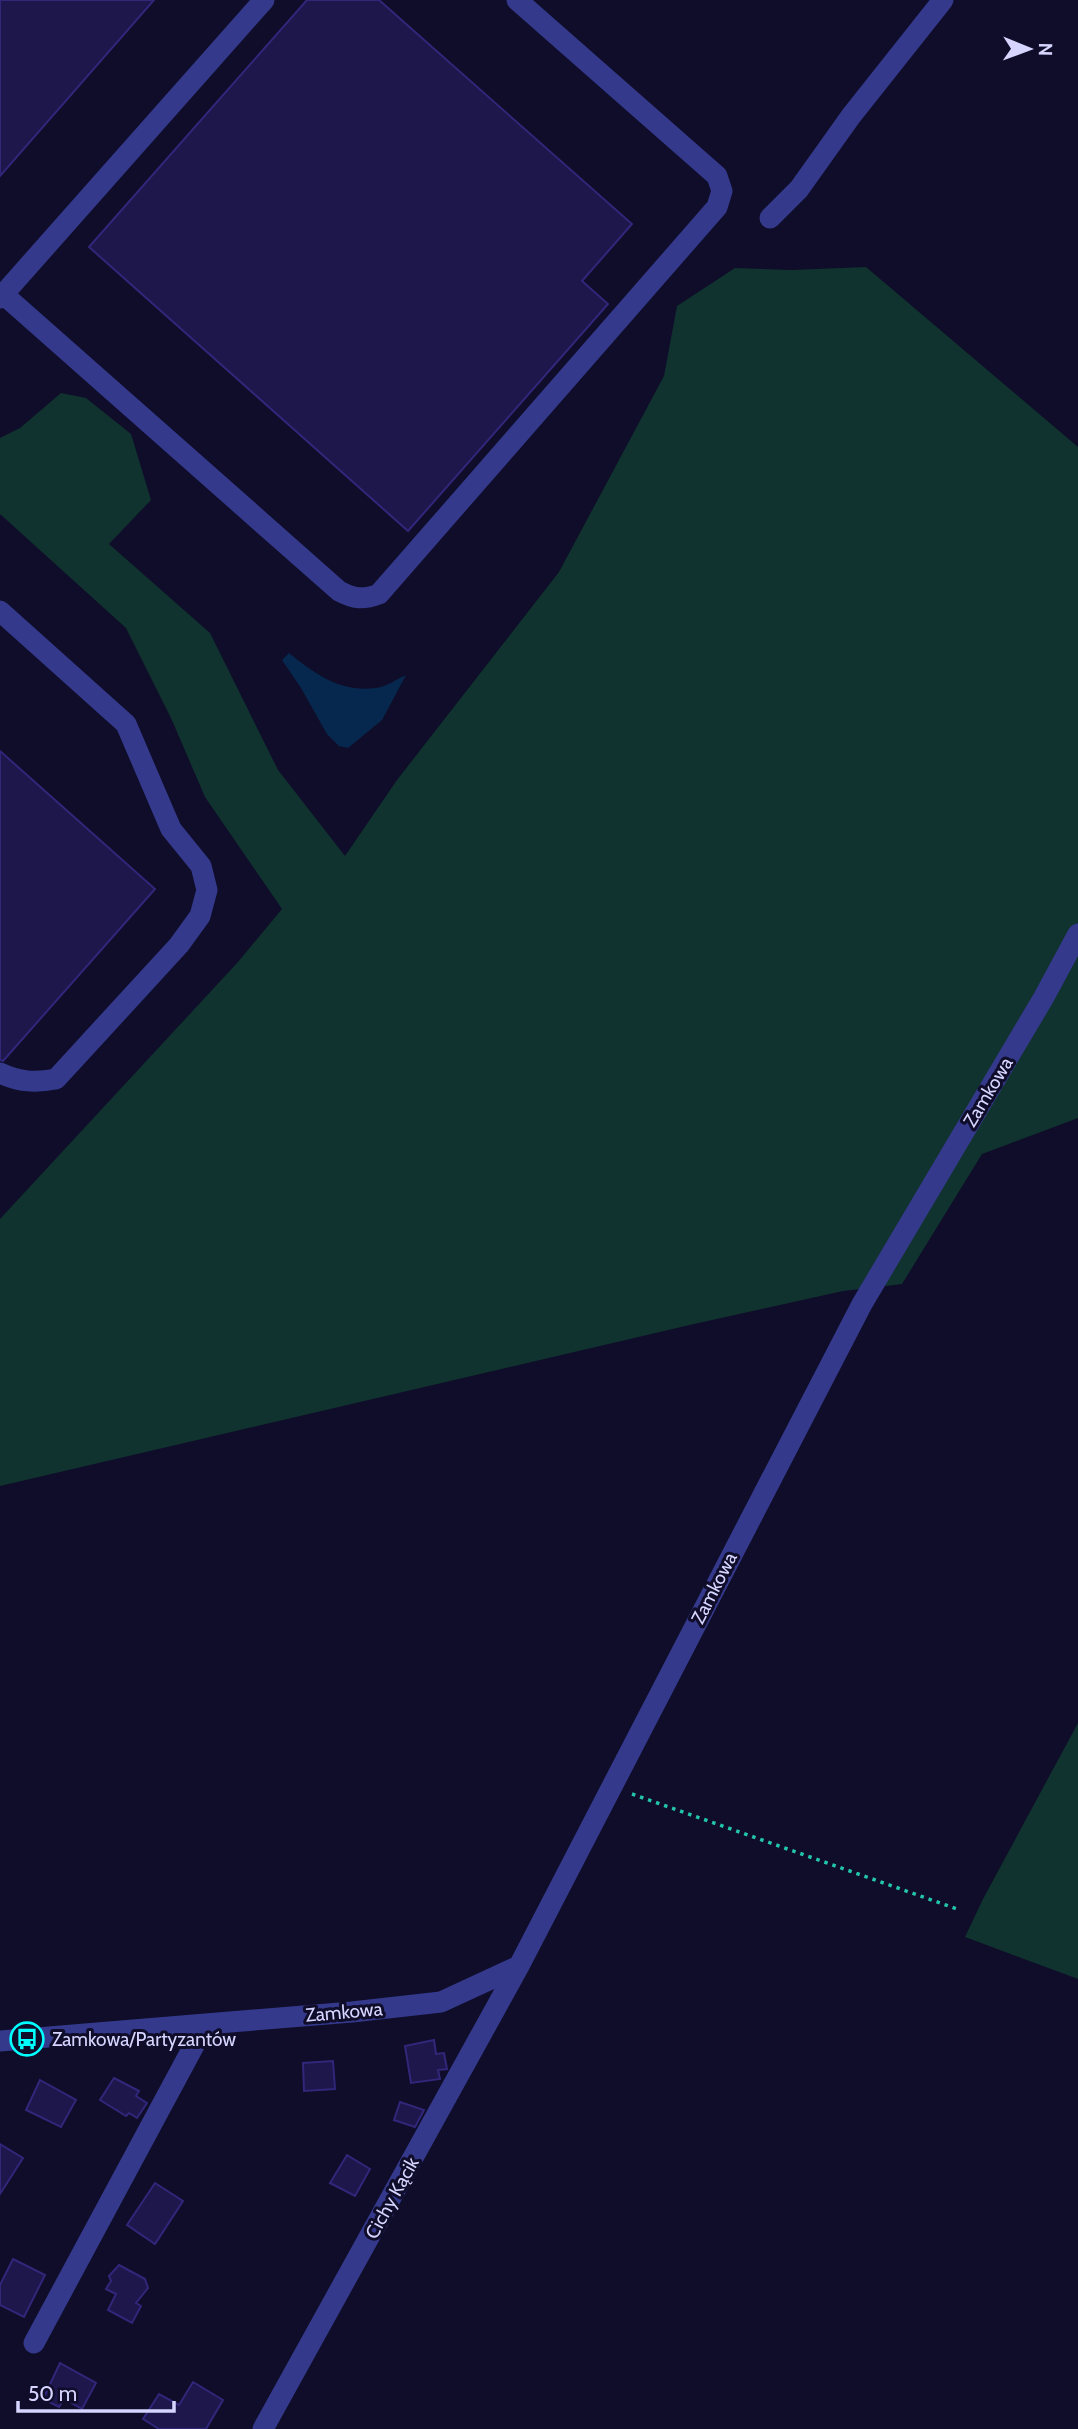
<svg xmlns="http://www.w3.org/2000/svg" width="1078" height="2429" font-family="Cabin,sans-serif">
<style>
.green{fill:#10332f}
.water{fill:#07284e}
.building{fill:#1d174c;stroke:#30277a;stroke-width:2}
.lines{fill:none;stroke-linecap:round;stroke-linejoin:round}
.path{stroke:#23c5ab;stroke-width:3.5;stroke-dasharray:3.5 5;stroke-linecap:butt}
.minor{stroke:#34398c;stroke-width:21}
.labels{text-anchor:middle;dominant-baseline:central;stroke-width:6;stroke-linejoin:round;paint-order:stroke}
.street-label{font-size:19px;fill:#d6d5ff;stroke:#0f0d29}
.poi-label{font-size:19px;fill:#d6d5ff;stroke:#0f0d29;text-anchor:start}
</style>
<rect width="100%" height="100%" fill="#0f0d29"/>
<path class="green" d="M866,267L1078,447V1118L982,1154L902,1284L843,1291L694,1324L0,1486V1219L238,962L282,909L205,797L171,718L126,628L0,514V438L20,428L61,393L86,398L131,434L151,500L109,544L210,633L278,770L345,856L397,780L559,572L664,376L677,306L735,268L792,270Z
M1078,1723V1979L965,1937L983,1899Z"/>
<path class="water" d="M289,653C315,674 341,693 376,688C386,687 397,679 406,675L382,720L348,748L339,746L327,734L301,688L282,660Z"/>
<path class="building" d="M0,0H154L0,176Z
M307,0H379L632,224L582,281L608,304L408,531L89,247Z
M0,751L155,889L3,1061L0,1060Z
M434,2040L436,2054L444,2053L447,2069L438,2070L440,2079L411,2083L405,2046Z
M333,2061L335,2089L304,2091L303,2063Z
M114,2078L139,2091L136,2096L147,2103L137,2118L129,2113L126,2116L100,2100Z
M40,2080L76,2100L61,2127L26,2110Z
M400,2102L424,2110L415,2127L394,2120Z
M0,2144L23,2158L0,2194Z
M347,2155L370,2169L355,2196L330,2183Z
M155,2183L183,2201L155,2244L127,2225Z
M13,2259L45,2275L24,2317L0,2305V2285Z
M119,2265L145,2279L148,2288L136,2303L141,2306L132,2323L108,2310L116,2294L106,2289L111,2281L109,2276Z
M60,2363L96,2383L82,2409L64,2399L59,2407L43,2399Z
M193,2382L223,2400L206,2429H159L143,2419L159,2394L179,2405Z"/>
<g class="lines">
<path class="path" d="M632,1794L960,1910"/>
<path class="minor" d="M770,218L799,189L851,116L943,0
M3,294L339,591C354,599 363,600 379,594L717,207L722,191L717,176L517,0
M0,298L264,0
M0,611L126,724L171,829L201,866L207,890L200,916L179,945L56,1079C35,1083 19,1082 0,1073
M0,2041L352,2012L441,2002L519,1966L862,1304L1044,997L1078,934
M34,2343L205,2025
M263,2429L519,1966"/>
</g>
<defs>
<symbol id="bus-ring" viewBox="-11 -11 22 22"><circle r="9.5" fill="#0f0d29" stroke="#01feff" stroke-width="1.5"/><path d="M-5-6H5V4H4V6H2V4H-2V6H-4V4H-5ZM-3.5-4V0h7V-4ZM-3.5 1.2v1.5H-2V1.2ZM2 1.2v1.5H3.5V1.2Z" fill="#01feff"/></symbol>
</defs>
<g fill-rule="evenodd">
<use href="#bus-ring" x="8" y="2020" width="38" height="38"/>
</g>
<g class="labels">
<g class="street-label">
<text transform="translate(988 1092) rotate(-59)">Zamkowa</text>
<text transform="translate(714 1588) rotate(-63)">Zamkowa</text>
<text transform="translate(344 2012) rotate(-5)">Zamkowa</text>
<text transform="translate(392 2198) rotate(-61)">Cichy Kącik</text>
</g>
<g class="poi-label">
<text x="52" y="2039">Zamkowa/Partyzantów</text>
</g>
</g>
<g transform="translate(1029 49) rotate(91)" stroke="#0f0d29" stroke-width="5" paint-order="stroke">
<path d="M0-5L12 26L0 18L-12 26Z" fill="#d6d5ff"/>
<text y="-10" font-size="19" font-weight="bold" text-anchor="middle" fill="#d6d5ff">N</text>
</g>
<path d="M18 2401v10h156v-10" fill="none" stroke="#d6d5ff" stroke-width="3.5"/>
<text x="28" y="2401" font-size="21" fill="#d6d5ff" stroke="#0f0d29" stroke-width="5" paint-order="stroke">50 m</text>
</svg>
